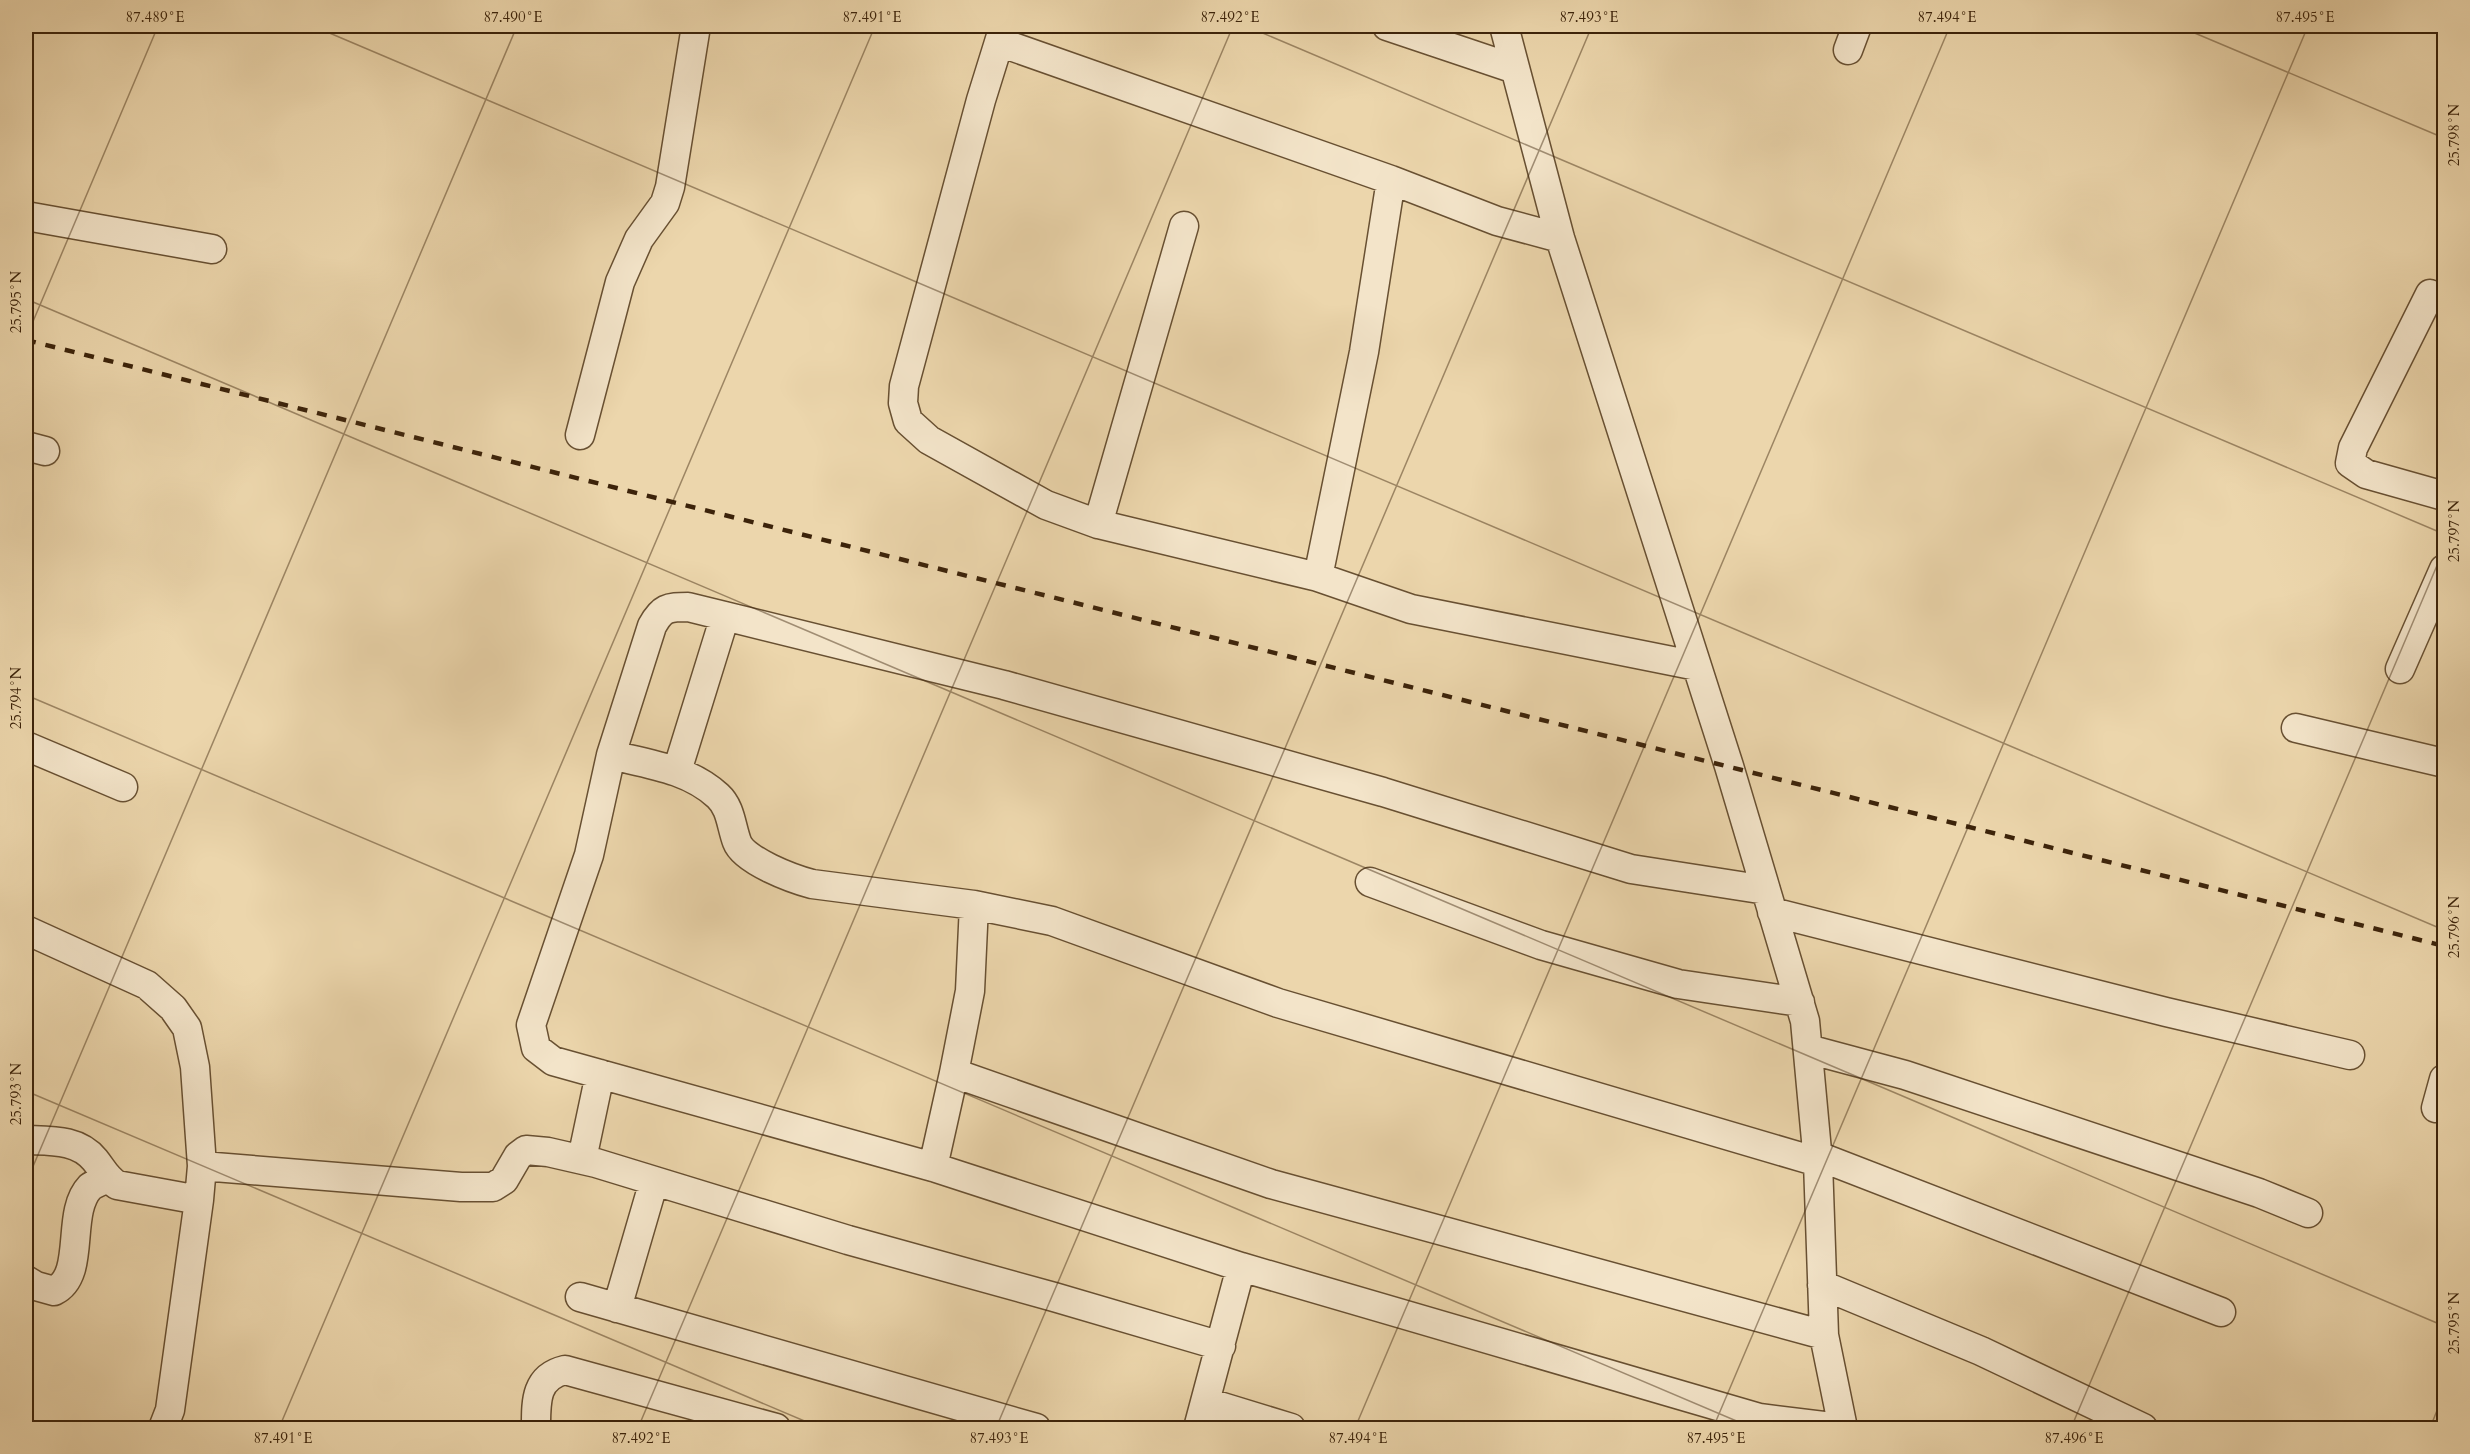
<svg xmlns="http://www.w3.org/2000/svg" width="2470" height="1454" font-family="Cardo,serif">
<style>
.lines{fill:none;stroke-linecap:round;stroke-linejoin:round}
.minor-casing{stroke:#685032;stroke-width:31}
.minor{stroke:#f3e4c9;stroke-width:28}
.rail{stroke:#3c230a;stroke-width:4.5;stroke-dasharray:10 10;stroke-linecap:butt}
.ticks{fill:none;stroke:#3c230a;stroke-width:1.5;stroke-opacity:0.45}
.neatline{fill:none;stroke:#3c230a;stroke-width:2}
.ticks-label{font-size:15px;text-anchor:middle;fill:#3c230a}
</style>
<rect width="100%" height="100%" fill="#ecd6ac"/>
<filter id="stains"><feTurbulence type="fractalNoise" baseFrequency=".00333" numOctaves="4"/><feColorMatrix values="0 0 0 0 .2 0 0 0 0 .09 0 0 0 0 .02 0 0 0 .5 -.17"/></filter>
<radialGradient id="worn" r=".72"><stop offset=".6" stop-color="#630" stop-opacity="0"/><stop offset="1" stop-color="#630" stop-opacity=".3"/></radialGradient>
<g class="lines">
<defs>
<path id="minor" d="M1004,26L981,100L904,386L903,403L908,421L929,440L1046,505L1098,524L1318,577L1411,609L1697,666
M1387,26L1515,69
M1504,26L1560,238L1729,766L1805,1021L1818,1162L1824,1335L1843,1428
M999,42L1391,180L1497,221L1560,238
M1848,50L1857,26
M26,216L212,249
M2430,294L2353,448L2350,463L2366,474L2444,496
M580,435L620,282L639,239L665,203L670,187L696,26
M26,446L45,451
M1098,524L1184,226
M1318,577L1364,352L1391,180
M2400,669L2444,569
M2296,728L2444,763
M26,746L123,787
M611,755L652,626C662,608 667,607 688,607L1004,685L1383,792L1631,869L1766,890
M677,771L725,616
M1370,882L1541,945L1678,984L1800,1002
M1772,912L2166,1012L2350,1055
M26,930L147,985L173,1008L187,1028L195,1067L202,1166L199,1200L170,1410L163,1428
M1808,1049L1905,1075L2259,1193L2308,1213
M954,1073L1271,1184L1824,1335
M2436,1108L2444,1079
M26,1140C51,1141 78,1139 95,1160C103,1170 106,1178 117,1185L199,1200
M1818,1156L2221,1312
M582,1159L600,1074
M1818,1162L1278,1003L1052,921L974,905L812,884C793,879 744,861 737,842C731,826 731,808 718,796C689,769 648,764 611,755L589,855L531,1025L536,1048L553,1061L933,1167L1241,1267L1759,1418L1840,1428
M202,1166L461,1187H493L504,1180L518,1156L526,1150L548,1152L596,1163L848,1240L1054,1297L1221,1346
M933,1167L954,1073L970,991L974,905
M26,1280L36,1286L54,1291C87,1275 65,1213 90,1187C94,1184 102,1181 107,1178
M1822,1285L1981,1351L2143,1428
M580,1297L1036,1428
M617,1308L654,1181
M1206,1402L1291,1428
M536,1428C536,1402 535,1377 565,1370L776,1428
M1198,1428L1241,1267"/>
</defs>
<use href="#minor" class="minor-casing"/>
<use href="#minor" class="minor"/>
<path class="rail" d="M26,340L2444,946"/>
</g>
<path class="ticks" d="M313,26L2444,930M1246,26L2444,534M2178,26L2444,138M26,299L2444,1326M26,338L158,26M26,695L1753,1428M26,1091L821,1428M26,1183L517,26M279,1428L875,26M638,1428L1233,26M996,1428L1592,26M1355,1428L1950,26M1713,1428L2308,26M2071,1428L2444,549M2430,1428L2444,1393"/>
<rect width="2470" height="1454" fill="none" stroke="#ecd6ac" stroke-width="66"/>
<rect x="33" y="33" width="2404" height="1388" class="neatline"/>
<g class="ticks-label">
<text x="155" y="22">87.489°E</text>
<text x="513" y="22">87.490°E</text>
<text x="872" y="22">87.491°E</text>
<text x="1230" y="22">87.492°E</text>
<text x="1589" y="22">87.493°E</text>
<text x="1947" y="22">87.494°E</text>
<text x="2305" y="22">87.495°E</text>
<text transform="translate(2454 135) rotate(-90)" y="5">25.798°N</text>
<text transform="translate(16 302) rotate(-90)" y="5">25.795°N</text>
<text transform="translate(2454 531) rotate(-90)" y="5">25.797°N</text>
<text transform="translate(16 698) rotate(-90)" y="5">25.794°N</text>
<text transform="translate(2454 927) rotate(-90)" y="5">25.796°N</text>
<text transform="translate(16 1094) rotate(-90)" y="5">25.793°N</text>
<text transform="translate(2454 1323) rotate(-90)" y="5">25.795°N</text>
<text x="283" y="1443">87.491°E</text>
<text x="641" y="1443">87.492°E</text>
<text x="999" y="1443">87.493°E</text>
<text x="1358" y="1443">87.494°E</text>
<text x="1716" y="1443">87.495°E</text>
<text x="2074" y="1443">87.496°E</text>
</g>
<rect width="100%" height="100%" filter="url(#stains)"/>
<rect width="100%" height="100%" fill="url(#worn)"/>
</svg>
